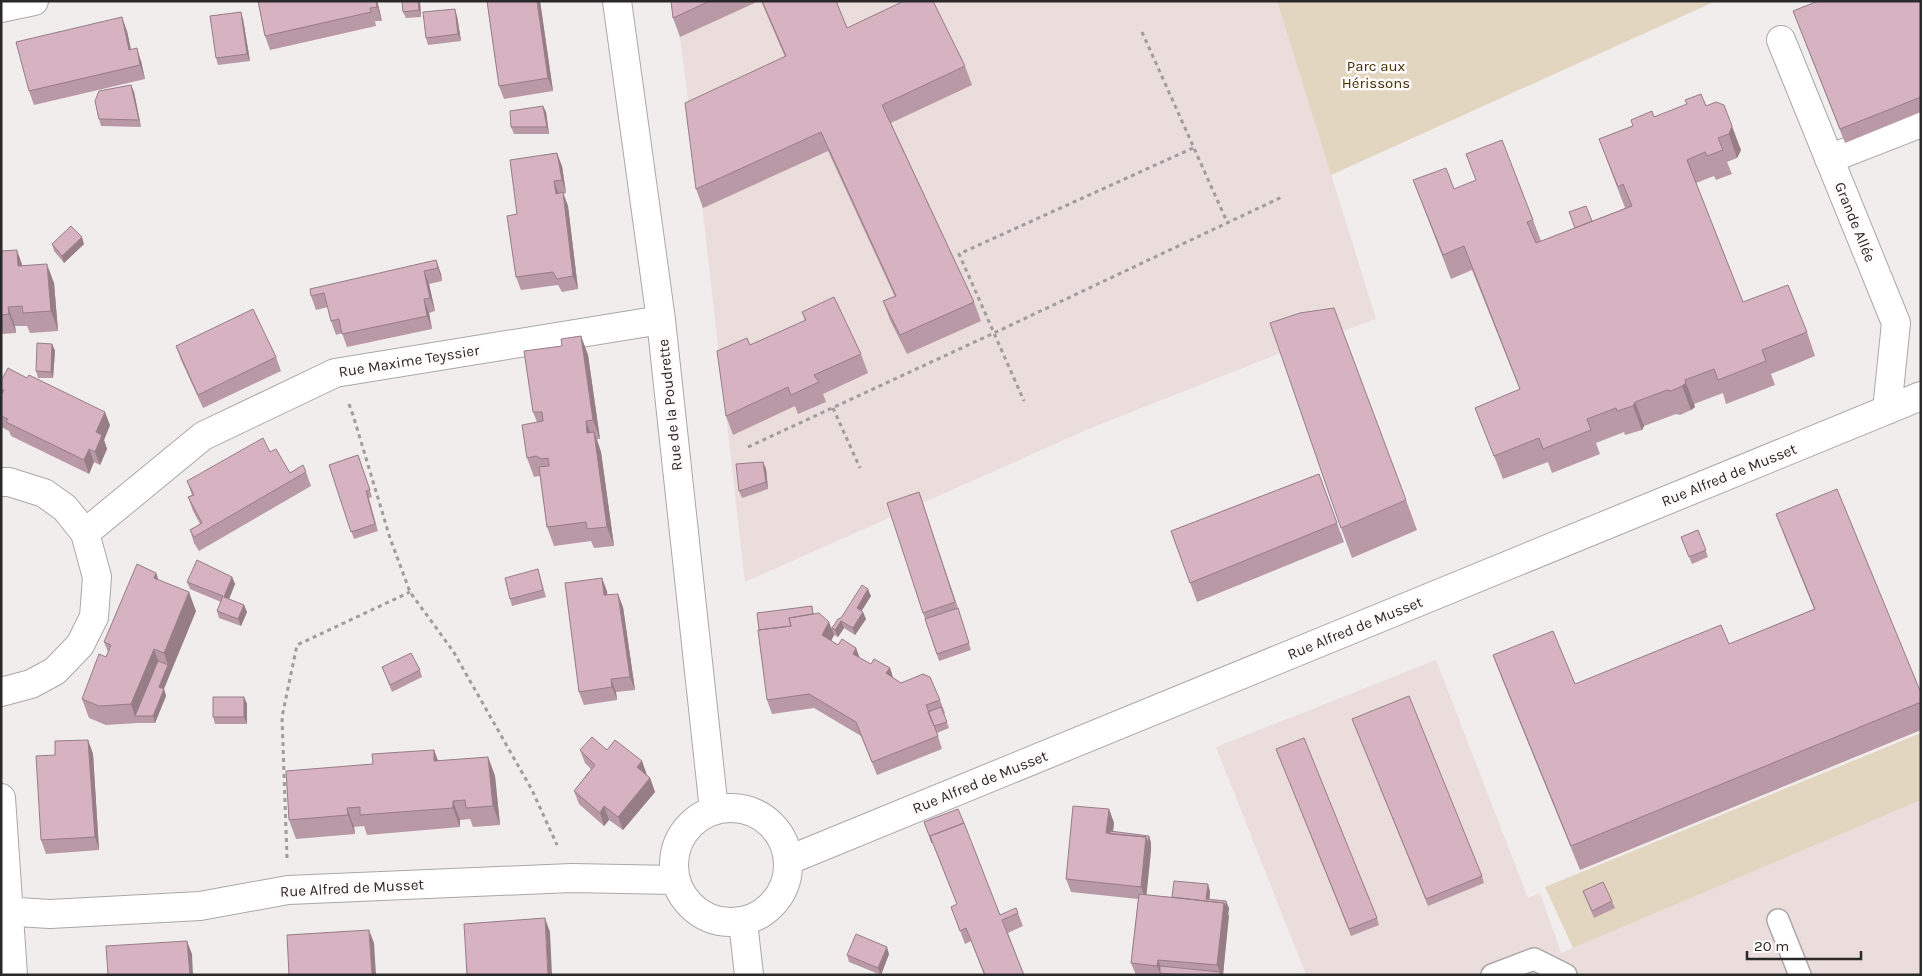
<svg xmlns="http://www.w3.org/2000/svg" width="1922" height="976" font-family="Karla,sans-serif">
<style>
.built{fill:#eadddc}
.green{fill:#e3d6c1}
.lines{fill:none;stroke-linecap:round;stroke-linejoin:round}
.lane-casing{stroke:#aba7a7;stroke-width:24}
.street-casing{stroke:#aba7a7;stroke-width:30}
.path{stroke:#9f9c9c;stroke-width:3;stroke-dasharray:4 4;stroke-linecap:butt}
.lane{stroke:#fff;stroke-width:21}
.street{stroke:#fff;stroke-width:28}
.wall{fill:#b999a5}
.shaded-wall{fill:#967d86}
.building{fill:#d7b2c0;stroke:#967d86}
.labels{text-anchor:middle;dominant-baseline:central;stroke-width:5;stroke-linejoin:round;paint-order:stroke}
.park-label{font-size:15px;fill:#432e05;stroke:#fffbfa}
.street-label{font-size:15px;fill:#2a2929;stroke:#fffbfa}
</style>
<rect width="100%" height="100%" fill="#f1eded"/>
<path class="built" d="M675,1H1277L1376,319L1281,353L1093,427L745,582L701,196Z
M1436,660L1528,898L1540,893L1561,953L1921,799V975H1306L1216,747Z"/>
<path class="green" d="M1277,1H1716L1331,175Z
M1921,733V800L1573,948L1545,887Z"/>
<g class="lines">
<defs>
<path id="lane" d="M1778,920L1800,975
M1492,975L1534,959L1566,975"/>
<path id="street" d="M617,1L661,320L714,810
M1,8L34,1
M1781,40L1896,323L1887,410
M1829,159L1921,123
M1,482H9L44,493L65,508L85,533L97,577L94,617L80,645L55,671L31,684L1,692
M85,533L203,436L335,373L661,320
M1,798L13,975
M674 865a57 57 0 1 1 114 0a57 57 0 1 1-114 0Z
M789,860L1921,396
M1,911L50,914L200,906L288,890L571,878L675,880
M743,922L749,975"/>
</defs>
<use href="#lane" class="lane-casing"/>
<use href="#street" class="street-casing"/>
<path class="path" d="M1142,32L1228,224
M1193,148L959,254L994,333L1282,197
M349,404L353,415L390,538L410,592L453,651L532,790L557,845
M833,408L860,468
M748,447L994,333L1024,401
M287,858L282,717L297,645L410,592"/>
<use href="#lane" class="lane"/>
<use href="#street" class="street"/>
</g>
<path class="wall" d="M258,1H377L382,21H375L376,26L270,50L265,36Z
M420,1L421,17L406,18L403,12Z
M487,1H540L553,91L504,99L499,86Z
M671,1H759L680,37L673,18Z
M761,1H836L847,28L965,66L972,85L891,123L974,302L981,321L907,354L890,320L883,301L895,297L828,151L703,208L696,189L785,57Z
M1921,1V112L1845,143L1793,11Z
M457,16L461,41L428,45L426,38Z
M243,19L250,61L218,65L216,58Z
M127,31L131,50L141,61L145,79L34,105L29,91Z
M131,85L134,92L141,127L101,126L99,119Z
M1716,102L1741,150L1737,158L1727,162L1732,174L1716,180L1714,176L1696,183L1743,302L1807,332L1815,356L1771,374L1775,385L1726,404L1723,393L1694,404L1695,407L1691,410L1680,415L1676,414L1644,426L1642,430L1625,435L1624,432L1596,443L1600,454L1552,473L1548,462L1503,479L1475,408L1520,390L1472,270L1451,279L1413,180L1533,220L1541,241L1625,208L1599,139L1654,117L1706,106Z
M543,106L546,112L549,134H514L511,127Z
M562,166L566,193L563,194L568,206L578,289L562,292L558,285L521,290L516,277L517,214Z
M52,244H84L64,263L54,251Z
M1,251L22,265L54,283L58,331L30,333L27,326H15L16,333L1,334Z
M436,260L441,274L442,281L429,284L435,311L429,313L432,329L347,347L342,333L336,335L331,321L328,307L316,310L311,296Z
M802,312L861,354L868,373L823,394L826,402L798,414L795,406L733,435L726,416L750,345L805,321Z
M581,336L588,355L600,439H597L601,452L614,546L594,548L591,541L554,546L547,527L540,476L534,477L527,458L537,422L533,412L562,346Z
M52,344L55,351L53,378H38L36,371Z
M176,346L276,357L281,371L203,408L181,360Z
M1,381L110,425L104,440L107,449L100,465L94,462L89,474L11,436L9,431L1,427Z
M270,452L290,473L306,472L311,486L199,551L194,543L190,530L200,524L193,511L188,497L192,495L187,481Z
M358,455L372,497L369,498L378,531L354,539L329,465Z
M763,462L766,469L768,489L742,498L739,491Z
M1319,474L1344,542L1197,602L1171,531Z
M919,492L971,650L939,661L923,613Z
M1406,500L1417,530L1352,558L1341,528Z
M1776,514L1921,693V730L1580,870L1502,679L1493,655L1575,684L1729,644L1814,609L1785,538Z
M1698,530L1708,557L1692,564L1681,537Z
M538,569L546,597L512,606L510,599Z
M156,573L158,580L196,611L164,689L166,696L155,723H138L106,725L89,718L82,699L108,652L104,642Z
M232,577L235,584L229,599L244,605L247,612L241,626L219,618L217,611L221,602L190,589L187,582Z
M602,578L607,595L623,607L635,690L616,692L617,700L584,705L579,692Z
M871,596L861,611L866,619L855,635L844,628L838,637L834,635L831,641L838,645L856,648L860,658L871,664L890,668L893,678L901,683L940,700L945,713L944,714L949,728L937,733L942,749L877,775L861,736L814,708L772,714L767,700L815,614L832,628L841,618Z
M382,667L420,670L422,677L392,692Z
M244,697L247,704V724H215L213,717Z
M1355,726L1482,876L1484,883L1428,906Z
M88,740L93,754L99,850L46,854L41,840L55,755Z
M434,750L438,761L488,757L495,776L500,825L473,827L470,819L460,820V827L367,835L364,826L354,827L355,834L296,839L289,820L373,764Z
M580,750H607L642,761L646,775L650,778L655,792L623,830L609,820L604,826L579,804L574,791L591,769L585,763Z
M1279,756L1377,918L1379,925L1351,936Z
M1109,809L1114,823L1113,832L1151,842L1146,895L1172,897L1210,891L1209,899L1229,908L1223,975H1136L1131,963L1138,899L1071,892L1066,879Z
M924,822L1000,915L1018,913L1023,926L1008,933L1024,975H984L971,941L965,944L951,907L957,904Z
M1583,891L1612,901L1615,908L1594,918Z
M889,954L881,975L849,962L847,955Z"/>
<path class="shaded-wall" d="M376,1H377L378,4L382,21L377,7Z
M418,1H420L421,17L419,10Z
M537,1H540L553,91L548,78Z
M455,9L457,16L461,41L458,34Z
M241,12L243,19L250,61L247,54Z
M122,17L127,31L134,64L129,50Z
M137,48L141,61L145,79L140,65Z
M131,85L134,92L141,127L139,120Z
M543,106L546,112L549,134L547,127Z
M1732,126L1741,150L1737,158L1729,134Z
M557,153L562,166L566,193L562,180Z
M554,181L559,195L556,194Z
M563,192L568,206L578,289L573,276Z
M82,237L84,244L64,263L62,256Z
M17,250L24,270L18,266Z
M436,260L441,274L442,281L438,268Z
M47,264L54,283L58,331L51,311Z
M424,271L429,284L435,311L430,298Z
M424,299L429,313L432,329L427,316Z
M8,307L15,326L16,333L9,314Z
M581,336L588,355L600,439L593,420Z
M52,344L55,351L53,378L51,372Z
M1685,380L1695,407L1691,410L1682,386Z
M1635,402L1644,426L1642,430L1633,406Z
M105,412L110,425L104,440L107,449L100,465L95,452L96,432Z
M586,421L593,440L587,433Z
M594,432L601,452L614,546L607,527Z
M89,449L94,462L89,474L84,460Z
M763,462L766,469L768,489L766,482Z
M919,492L924,506L971,650L958,608Z
M156,573L163,592L154,578Z
M232,577L235,584L227,604L224,597Z
M602,578L607,591L609,609L604,595Z
M868,589L871,596L859,615L857,608Z
M189,592L196,611L162,693L159,687L168,665L164,653Z
M618,594L623,607L635,690L630,677Z
M244,605L247,612L241,626L238,619Z
M863,612L866,619L855,635L853,628Z
M841,621L844,628L838,637L835,630Z
M829,622L834,635L827,649L822,635Z
M856,648L861,662L853,654Z
M154,649L161,668L135,716L131,704Z
M890,668L894,681L886,673Z
M611,679L616,692L617,700L612,687Z
M164,689L166,696L155,723L153,716Z
M244,697L247,704V724L244,717Z
M88,740L93,754L99,850L95,837Z
M434,750L441,769L434,761Z
M488,757L495,776L500,825L493,806Z
M642,761L647,775L642,781L637,767Z
M650,778L655,792L623,830L618,817Z
M453,801L460,820V827L453,808Z
M604,806L609,820L604,826L600,813Z
M347,808L354,827L355,834L348,815Z
M1109,809L1114,823L1112,840L1106,833Z
M1149,836L1151,842V851L1148,844Z
M1146,837L1151,851L1146,900L1141,887Z
M1208,884L1210,891L1209,906L1206,899Z
M1226,901L1229,908L1228,914L1229,916L1223,975H1220V972L1217,965L1224,903Z
M545,918L550,932L552,975H548Z
M369,930L374,943L376,975H372Z
M187,941L192,954L193,975H190Z
M887,947L889,954L881,975L878,968Z
M1158,960L1163,973H1160L1157,966Z"/>
<path class="building" d="M258,1H376L377,7L370,8L371,12L265,36Z
M402,1H418L419,10L403,12Z
M487,1H537L548,78L499,86Z
M671,1H710L673,18Z
M762,1H836L847,28L904,1H933L965,66L882,105L974,302L900,335L883,301L896,296L821,132L696,189L685,103L786,56Z
M1818,1H1921V97L1840,129L1793,11Z
M455,9L458,34L426,38L423,12Z
M241,12L247,54L216,58L210,16Z
M122,17L129,50L137,48L140,65L29,91L16,42Z
M131,85L139,120L99,119L95,101L99,91Z
M1701,94L1706,106L1716,102L1724,105L1732,126L1729,134L1718,138L1723,150L1707,156L1705,152L1687,160L1743,302L1788,285L1807,332L1762,350L1766,361L1718,380L1714,369L1685,380L1686,383L1682,386L1671,391L1667,390L1635,402L1633,406L1617,411L1616,408L1587,419L1591,430L1543,449L1539,438L1494,456L1475,408L1520,389L1464,246L1443,255L1413,180L1446,168L1454,189L1476,180L1466,154L1502,140L1533,220L1527,222L1536,243L1632,206L1623,184L1618,187L1599,139L1633,126L1631,120L1652,111L1654,117L1687,104L1685,100Z
M543,106L547,127H511L510,111Z
M557,153L562,180L554,181L556,194L563,192L573,276L557,279L553,272L516,277L507,216L517,214L510,160Z
M1586,206L1592,221L1575,228L1569,212Z
M71,226L82,237L62,256L52,244Z
M17,250L18,266L47,264L51,311L23,313L22,306L8,307L9,314L1,315V251Z
M436,260L438,268L424,271L430,298L424,299L427,316L342,334L339,319L331,321L324,293L311,296L310,289Z
M834,297L861,354L814,375L819,382L791,395L788,387L726,416L717,351L747,338L750,345L806,320L802,312Z
M1334,308L1406,500L1341,528L1270,323L1300,313Z
M253,309L276,357L198,395L176,346Z
M581,336L593,420L586,421L587,433L594,432L607,527L587,529L586,522L547,527L539,467L549,466L548,458L542,459L536,456L527,458L522,425L543,421L542,412H533L524,351L562,346L561,339Z
M37,343L52,344L51,372L36,371Z
M8,368L27,378L29,375L105,412L96,432L102,435L95,452L89,449L84,460L6,422L8,419L1,416V395L4,390L1,389V381Z
M263,438L270,452L276,449L290,473L303,465L306,472L194,537L190,530L202,523L188,497L194,495L187,481Z
M358,455L370,490L366,491L375,524L351,532L329,465Z
M763,462L766,482L739,491L736,464Z
M1319,474L1337,523L1190,583L1171,531Z
M1837,489L1921,693V702L1571,846L1493,655L1553,631L1575,684L1721,625L1729,644L1815,609L1776,514Z
M919,492L955,602L923,613L887,503Z
M1698,530L1706,550L1689,557L1681,537Z
M197,560L232,577L224,597L244,605L238,619L217,611L223,596L187,582Z
M137,564L156,573L154,578L189,592L164,653L154,649L131,704L99,706L82,699L99,654L106,657L111,645L104,642Z
M538,569L543,590L510,599L505,578Z
M602,578L604,595L618,594L630,677L611,679L612,687L579,692L565,583Z
M862,585L868,589L857,608L863,612L853,628L841,621L835,630L832,628L838,619L841,618Z
M812,606L813,614L789,618L791,626L759,630L757,613Z
M958,608L969,643L937,654L925,619Z
M819,613L829,622L822,635L838,645L842,639L856,648L853,654L871,664L874,659L890,668L886,673L901,683L923,674L930,677L940,700L926,705L938,736L872,762L856,722L809,694L767,700L758,630L791,626L789,618Z
M411,653L420,670L390,685L382,667Z
M158,661L168,665L159,687L164,689L153,716H135Z
M1409,696L1482,876L1426,899L1352,719Z
M213,697H244V717H213Z
M941,707L947,722L934,726L928,712Z
M592,737L607,750L615,740L642,761L637,767L650,778L618,817L604,806L600,813L574,791L595,765L580,750Z
M1304,738L1377,918L1349,929L1276,749Z
M88,740L95,837L41,840L36,756L55,755V741Z
M434,750V761L488,757L493,806L466,808L465,800L453,801V808L360,815V807L347,808L348,815L289,820L286,771L373,764L372,754Z
M1073,806L1109,809L1106,833L1146,837L1141,887L1066,879Z
M958,809L964,823L930,836L932,843L924,822Z
M964,823L1000,915L1016,908L1018,913L1002,920L1024,975H985L966,928L960,931L951,907L957,904L930,836Z
M1110,831L1149,836L1148,844L1146,837L1110,834Z
M1174,881L1208,884L1206,899L1226,901V907L1224,903L1172,897Z
M1603,882L1612,901L1592,911L1583,891Z
M1139,894L1224,903L1217,965L1158,960L1157,966L1131,963Z
M545,918L548,975H467L464,924Z
M369,930L372,975H289L287,935Z
M856,934L887,947L878,968L847,955Z
M187,941L190,975H108L106,946Z
M1160,966L1220,972V975H1184L1160,973Z"/>
<g class="labels">
<g class="park-label">
<text x="1376" y="66">Parc aux<tspan x="1376" dy="17">Hérissons</tspan></text>
</g>
<g class="street-label">
<text transform="translate(1855 222) rotate(68)">Grande Allée</text>
<text transform="translate(409 361) rotate(-9)">Rue Maxime Teyssier</text>
<text transform="translate(670 405) rotate(-96)">Rue de la Poudrette</text>
<text transform="translate(1729 475) rotate(-22)">Rue Alfred de Musset</text>
<text transform="translate(1355 628) rotate(-22)">Rue Alfred de Musset</text>
<text transform="translate(980 782) rotate(-22)">Rue Alfred de Musset</text>
<text transform="translate(352 888) rotate(-3)">Rue Alfred de Musset</text>
</g>
</g>
<rect width="1922" height="976" fill="none" stroke="#2a2929" stroke-width="5"/>
<path d="M1747 951v8h114v-8" fill="none" stroke="#2a2929" stroke-width="2.5"/>
<text x="1754" y="951" font-size="15" fill="#2a2929" stroke="#fffbfa" stroke-width="4" paint-order="stroke">20 m</text>
</svg>
